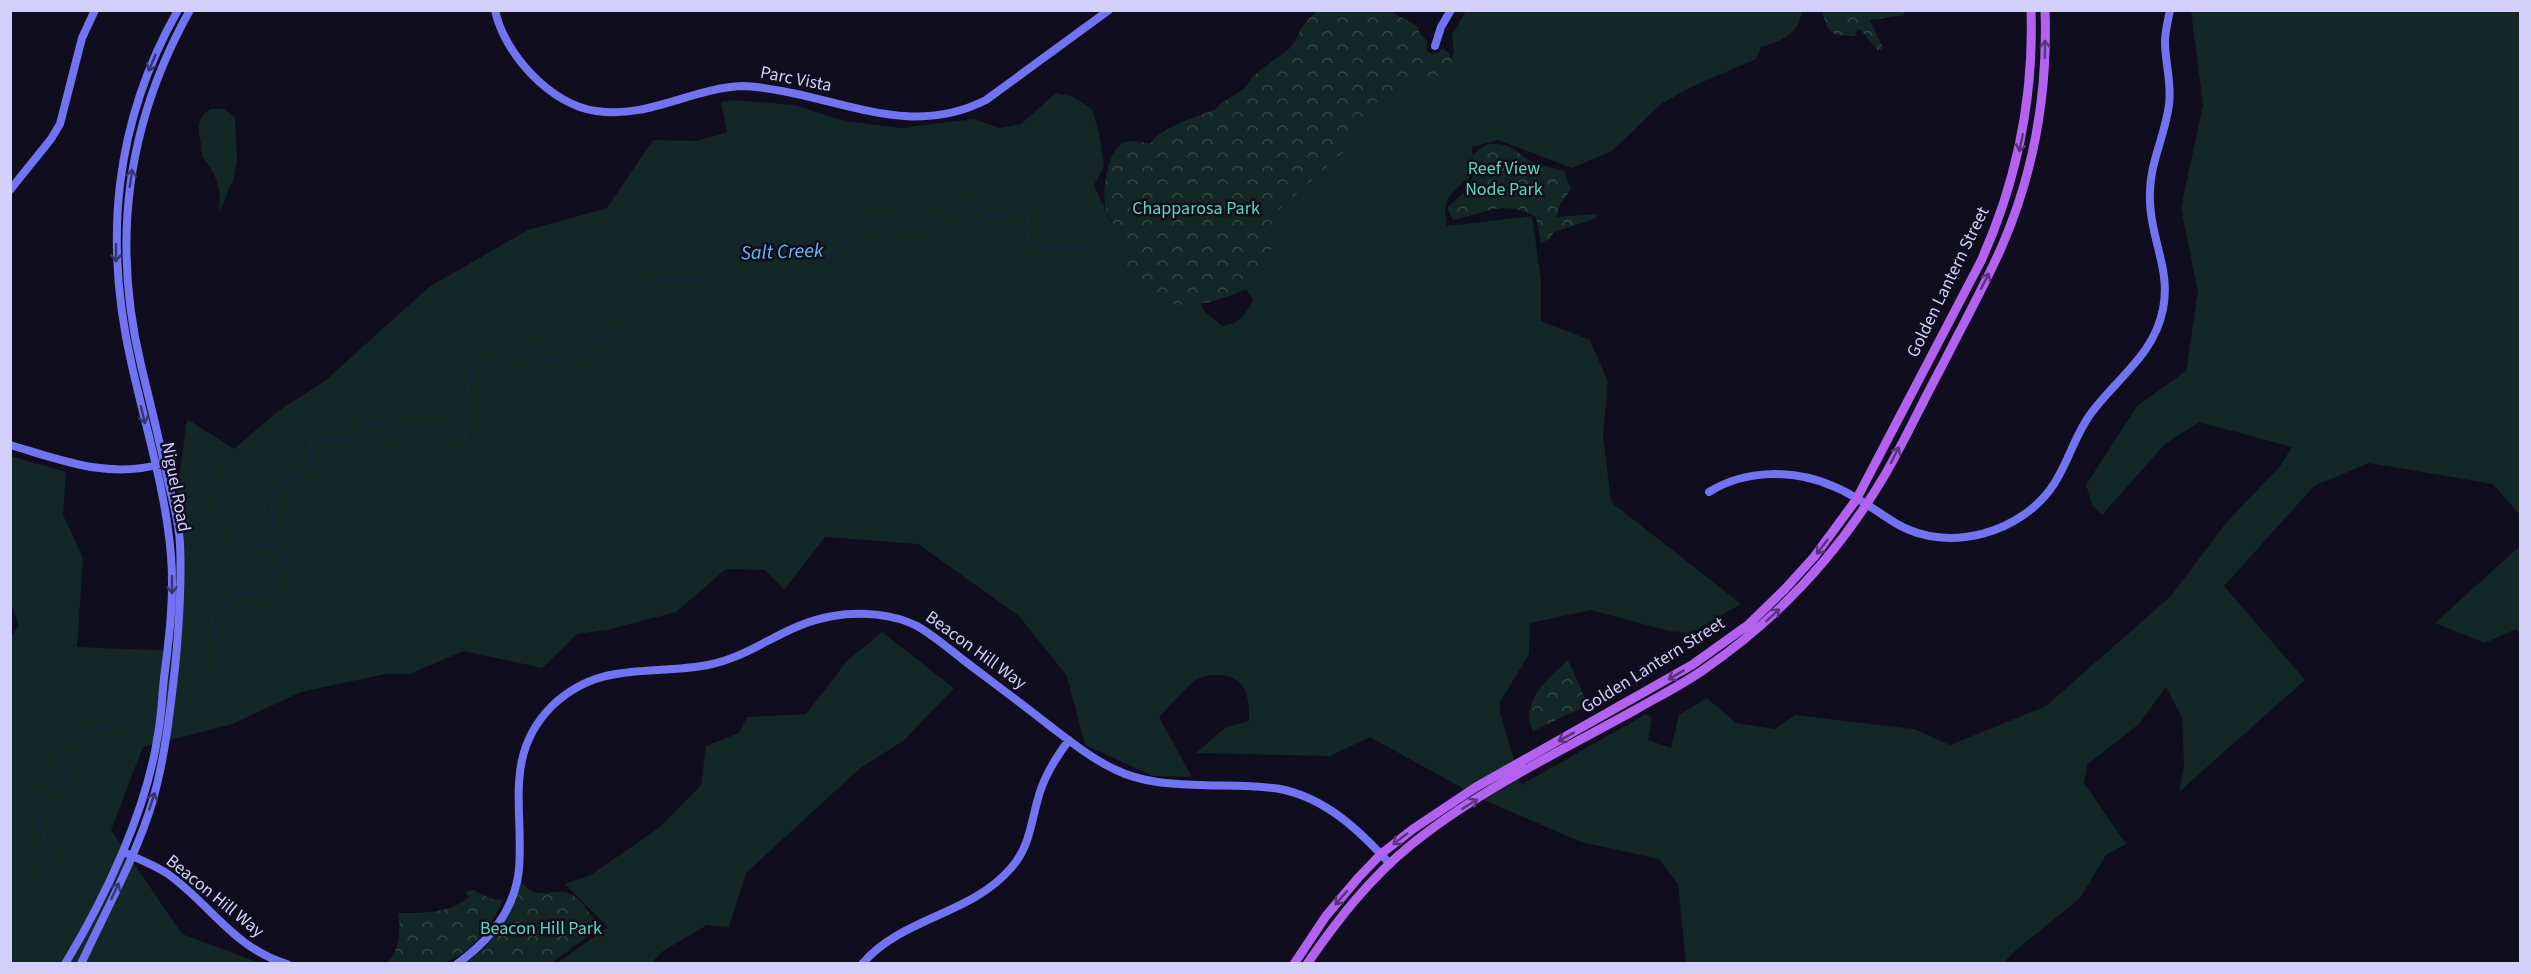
<svg xmlns="http://www.w3.org/2000/svg" width="2531" height="974" font-family="'Source Sans 3',sans-serif">
<style>
.grass{fill:#122726}
.forest{fill:url(#forest-crowns)}
.lines{fill:none;stroke-linecap:round;stroke-linejoin:round}
.stream{stroke:#122843;stroke-width:1.5}
.secondary{stroke:#7074f1;stroke-width:8}
.primary{stroke:#b362f0;stroke-width:9}
.oneway{stroke:#59347c}
.oneway2{stroke:#363772}
.labels{text-anchor:middle;dominant-baseline:central;stroke-width:5;stroke-linejoin:round;paint-order:stroke}
.street-label{font-size:18px;fill:#d2d0fa;stroke:#100e1e}
.park-label{font-size:18px;fill:#64d3b1;stroke:#100e1e}
.water-label{font-size:20px;font-style:italic;fill:#68b9f0;stroke:#100e1e}
</style>
<defs>
<pattern id="forest-crowns" width="20" height="18" patternUnits="userSpaceOnUse" patternTransform="scale(1.5)"><rect width="20" height="18" fill="#122726"/><path d="M2 6a3 3 0 1 1 6 0M12 15a3 3 0 1 1 6 0" fill="none" stroke="#344546"/></pattern>
</defs>
<rect width="100%" height="100%" fill="#100e1e"/>
<path class="grass" d="M1466,11H1802C1799,34 1782,41 1761,47L1756,59L1693,86L1661,104L1612,151L1572,168L1498,140L1472,147L1473,175C1452,192 1441,197 1447,226L1532,216L1541,280V321L1590,340L1608,382L1603,435L1611,502L1741,604L1690,633L1669,631L1591,610L1530,623L1529,654L1500,702V712L1521,785L1646,714L1652,718L1648,740L1671,748L1679,715L1707,698L1736,723L1775,729L1795,715L1914,729L1950,745L2046,706L2171,596L2226,523L2281,465L2292,447L2199,422L2165,444L2102,515L2092,505L2086,485L2137,406L2186,371L2198,292L2181,208L2203,105L2191,11H2520V515L2493,484L2369,463L2314,486L2224,586L2305,680L2179,792L2184,765L2182,717L2166,687L2139,724L2087,765L2084,783L2126,844L2106,855L2080,898L2015,951L2003,963H1686L1678,884L1659,859L1581,842L1484,800L1370,737L1330,756L1196,753L1225,728L1249,721C1249,710 1249,697 1244,688C1234,671 1206,672 1193,682C1181,692 1170,706 1159,717L1192,777L1153,776L1085,745L1067,676L1019,616L918,544L825,537L784,590L765,570L726,569L676,612L607,630L577,634L542,668L464,651L409,674H385L301,692L232,724L143,747L111,830L182,934L259,963H11L10,638L19,625L11,604L10,456L66,472L63,515L83,558L77,647L178,651L176,502L187,419L234,449L278,411L325,381L429,287L528,230L607,208L653,140L697,141L727,132L721,102L734,100L794,105L845,121L901,128L974,119L1000,128L1021,124L1056,93L1071,96L1092,109L1099,133L1104,166L1094,185L1110,221L1200,299L1203,310L1222,326C1239,324 1246,315 1253,300L1244,286L1259,210L1372,91L1448,68L1454,52L1452,35Z
M211,109H224L235,117L237,160L234,177L219,213C222,190 217,174 202,157C203,140 190,119 211,109Z
M2520,546V633L2516,629L2485,643L2435,623Z
M882,632L954,688L903,741L859,769L746,873L729,927L707,925L663,951L651,963H557L608,927L565,884L591,875L660,827L701,785L706,746L739,733L747,717L806,714L847,661Z"/>
<path class="forest" d="M1317,10L1390,11L1417,26L1420,34L1427,41L1426,49L1431,54L1439,53L1442,48L1449,53L1453,66L1440,75L1379,99L1367,114L1350,146L1275,213C1272,235 1274,265 1257,282C1246,293 1199,307 1184,305C1169,304 1145,296 1134,284C1122,272 1129,258 1126,245C1123,233 1109,223 1106,210C1101,195 1107,155 1120,145C1129,138 1140,143 1151,143C1157,129 1201,115 1216,109L1220,104L1245,88L1253,76L1289,49L1297,38L1301,28Z
M1822,11V10L1904,11V15L1870,20L1883,48L1878,51L1861,30L1857,29L1855,36C1830,36 1829,34 1822,11Z
M1489,144C1517,143 1515,155 1536,163C1544,167 1555,168 1564,171L1571,189L1559,206L1557,217L1596,214L1597,218L1554,232L1549,239L1541,243L1536,217C1503,199 1486,213 1453,220L1447,208C1469,188 1475,188 1473,156L1479,149Z
M1568,660L1588,705L1533,731C1519,702 1548,679 1568,660Z
M521,882C538,903 555,886 571,894C584,902 590,914 599,927L598,929L551,963L465,964C495,943 511,916 521,882Z
M473,890L492,899L503,900C492,925 471,954 443,963C430,967 402,964 387,963C400,951 401,930 398,913C422,913 450,914 469,897L466,892Z"/>
<g class="lines">
<path class="stream" d="M208,470L220,496L218,512L233,527L237,542C251,545 263,543 277,546
M200,695C230,664 220,654 212,615L240,593L265,594L287,558L279,551C275,530 263,500 281,484C290,474 303,473 313,464L309,450L312,443L328,439L346,443L359,433L369,420L380,424L390,438L404,427L422,426L465,435L469,425L465,409L469,373L475,367L500,363L535,348L555,361L582,352L594,341L614,335L632,323L635,315L626,303L625,292L647,287L666,276L696,282L733,253C746,255 756,250 769,249C788,247 808,260 828,253C847,247 861,226 878,220C891,216 901,226 914,227C926,229 956,208 968,202L992,218L1017,207L1028,212L1025,230L1030,245L1068,250L1107,244
M10,911L42,881L50,861L33,799L70,782L54,748L64,733L77,738L124,722"/>
<path class="secondary" d="M495,10C504,54 551,105 596,111C648,119 692,88 742,86C759,86 776,90 792,93C860,107 919,134 986,100L1109,10
M1435,46L1441,27L1451,10
M10,190L51,139L60,124L82,38L95,10
M10,445C62,460 107,479 161,464
M1709,492C1746,469 1795,469 1835,487C1857,496 1877,512 1897,524C1949,554 2022,533 2054,484C2069,461 2075,434 2092,412C2118,377 2154,355 2163,309C2171,270 2151,240 2150,202C2148,164 2164,141 2169,105C2172,83 2165,63 2165,42C2165,31 2168,21 2170,10
M126,853C140,860 155,865 168,874C210,904 235,949 287,964
M65,964C105,898 147,810 158,734C162,713 162,691 165,670C170,632 174,594 171,556C166,492 146,429 132,366C103,241 114,123 178,10
M81,964C106,910 136,857 153,800C165,757 170,712 175,668C179,626 182,586 180,544C179,523 173,501 168,481C160,442 150,403 141,365C111,240 127,122 190,10
M457,964C489,941 515,910 519,869C524,809 503,755 552,706C600,660 650,676 708,665C754,656 784,624 833,616C859,611 894,614 917,626C933,635 948,648 962,659C991,681 1021,703 1050,726C1071,742 1092,759 1116,770C1143,783 1172,784 1200,785C1227,786 1254,785 1280,789C1326,798 1360,831 1390,864
M862,964C902,917 971,915 1011,868C1031,846 1031,819 1040,792C1046,773 1057,756 1069,740"/>
<path class="primary" d="M1294,964L1326,916L1358,878L1381,854L1413,829L1476,787L1692,665L1748,625L1784,590L1814,557L1856,500L1981,261C2017,181 2034,99 2031,10
M1307,964C1338,919 1370,878 1412,844C1477,791 1561,751 1635,710C1659,696 1684,684 1706,668C1780,617 1841,550 1886,473C1906,438 1923,401 1942,366C1962,326 1984,287 2002,246C2034,172 2048,92 2045,10"/>
</g>
<defs><path id="oneway-shaft" d="M-6 0H5M1.5-3L5.5 0L1.5 3" fill="none" stroke-width="1.6" stroke-linecap="round" stroke-linejoin="round" transform="scale(1.5)"/></defs>
<g class="oneway">
<use href="#oneway-shaft" transform="translate(2045 49) rotate(-89)"/>
<use href="#oneway-shaft" transform="translate(2021 143) rotate(102)"/>
<use href="#oneway-shaft" transform="translate(1985 281) rotate(-63)"/>
<use href="#oneway-shaft" transform="translate(1895 455) rotate(-63)"/>
<use href="#oneway-shaft" transform="translate(1822 547) rotate(127)"/>
<use href="#oneway-shaft" transform="translate(1773 615) rotate(-43)"/>
<use href="#oneway-shaft" transform="translate(1676 675) rotate(149)"/>
<use href="#oneway-shaft" transform="translate(1566 737) rotate(151)"/>
<use href="#oneway-shaft" transform="translate(1470 804) rotate(-32)"/>
<use href="#oneway-shaft" transform="translate(1400 839) rotate(142)"/>
<use href="#oneway-shaft" transform="translate(1341 898) rotate(131)"/>
</g>
<g class="oneway2">
<use href="#oneway-shaft" transform="translate(152 63) rotate(113)"/>
<use href="#oneway-shaft" transform="translate(131 178) rotate(-82)"/>
<use href="#oneway-shaft" transform="translate(116 253) rotate(90)"/>
<use href="#oneway-shaft" transform="translate(143 415) rotate(76)"/>
<use href="#oneway-shaft" transform="translate(172 585) rotate(90)"/>
<use href="#oneway-shaft" transform="translate(152 801) rotate(-72)"/>
<use href="#oneway-shaft" transform="translate(115 891) rotate(-65)"/>
</g>
<g class="labels">
<g class="street-label">
<text transform="translate(796 79) rotate(11)">Parc Vista</text>
<text transform="translate(1948 282) rotate(-64)">Golden Lantern Street</text>
<text transform="translate(176 487) rotate(79)">Niguel Road</text>
<text transform="translate(976 650) rotate(36)">Beacon Hill Way</text>
<text transform="translate(1653 665) rotate(-32)">Golden Lantern Street</text>
<text transform="translate(215 896) rotate(39)">Beacon Hill Way</text>
</g>
<g class="park-label">
<text x="1504" y="168">Reef View<tspan x="1504" dy="21">Node Park</tspan></text>
<text x="1196" y="208">Chapparosa Park</text>
<text x="541" y="928">Beacon Hill Park</text>
</g>
<g class="water-label">
<text transform="translate(782 252) rotate(-2)">Salt Creek</text>
</g>
</g>
<rect width="2531" height="974" fill="none" stroke="#d2d0fa" stroke-width="24"/>
</svg>
